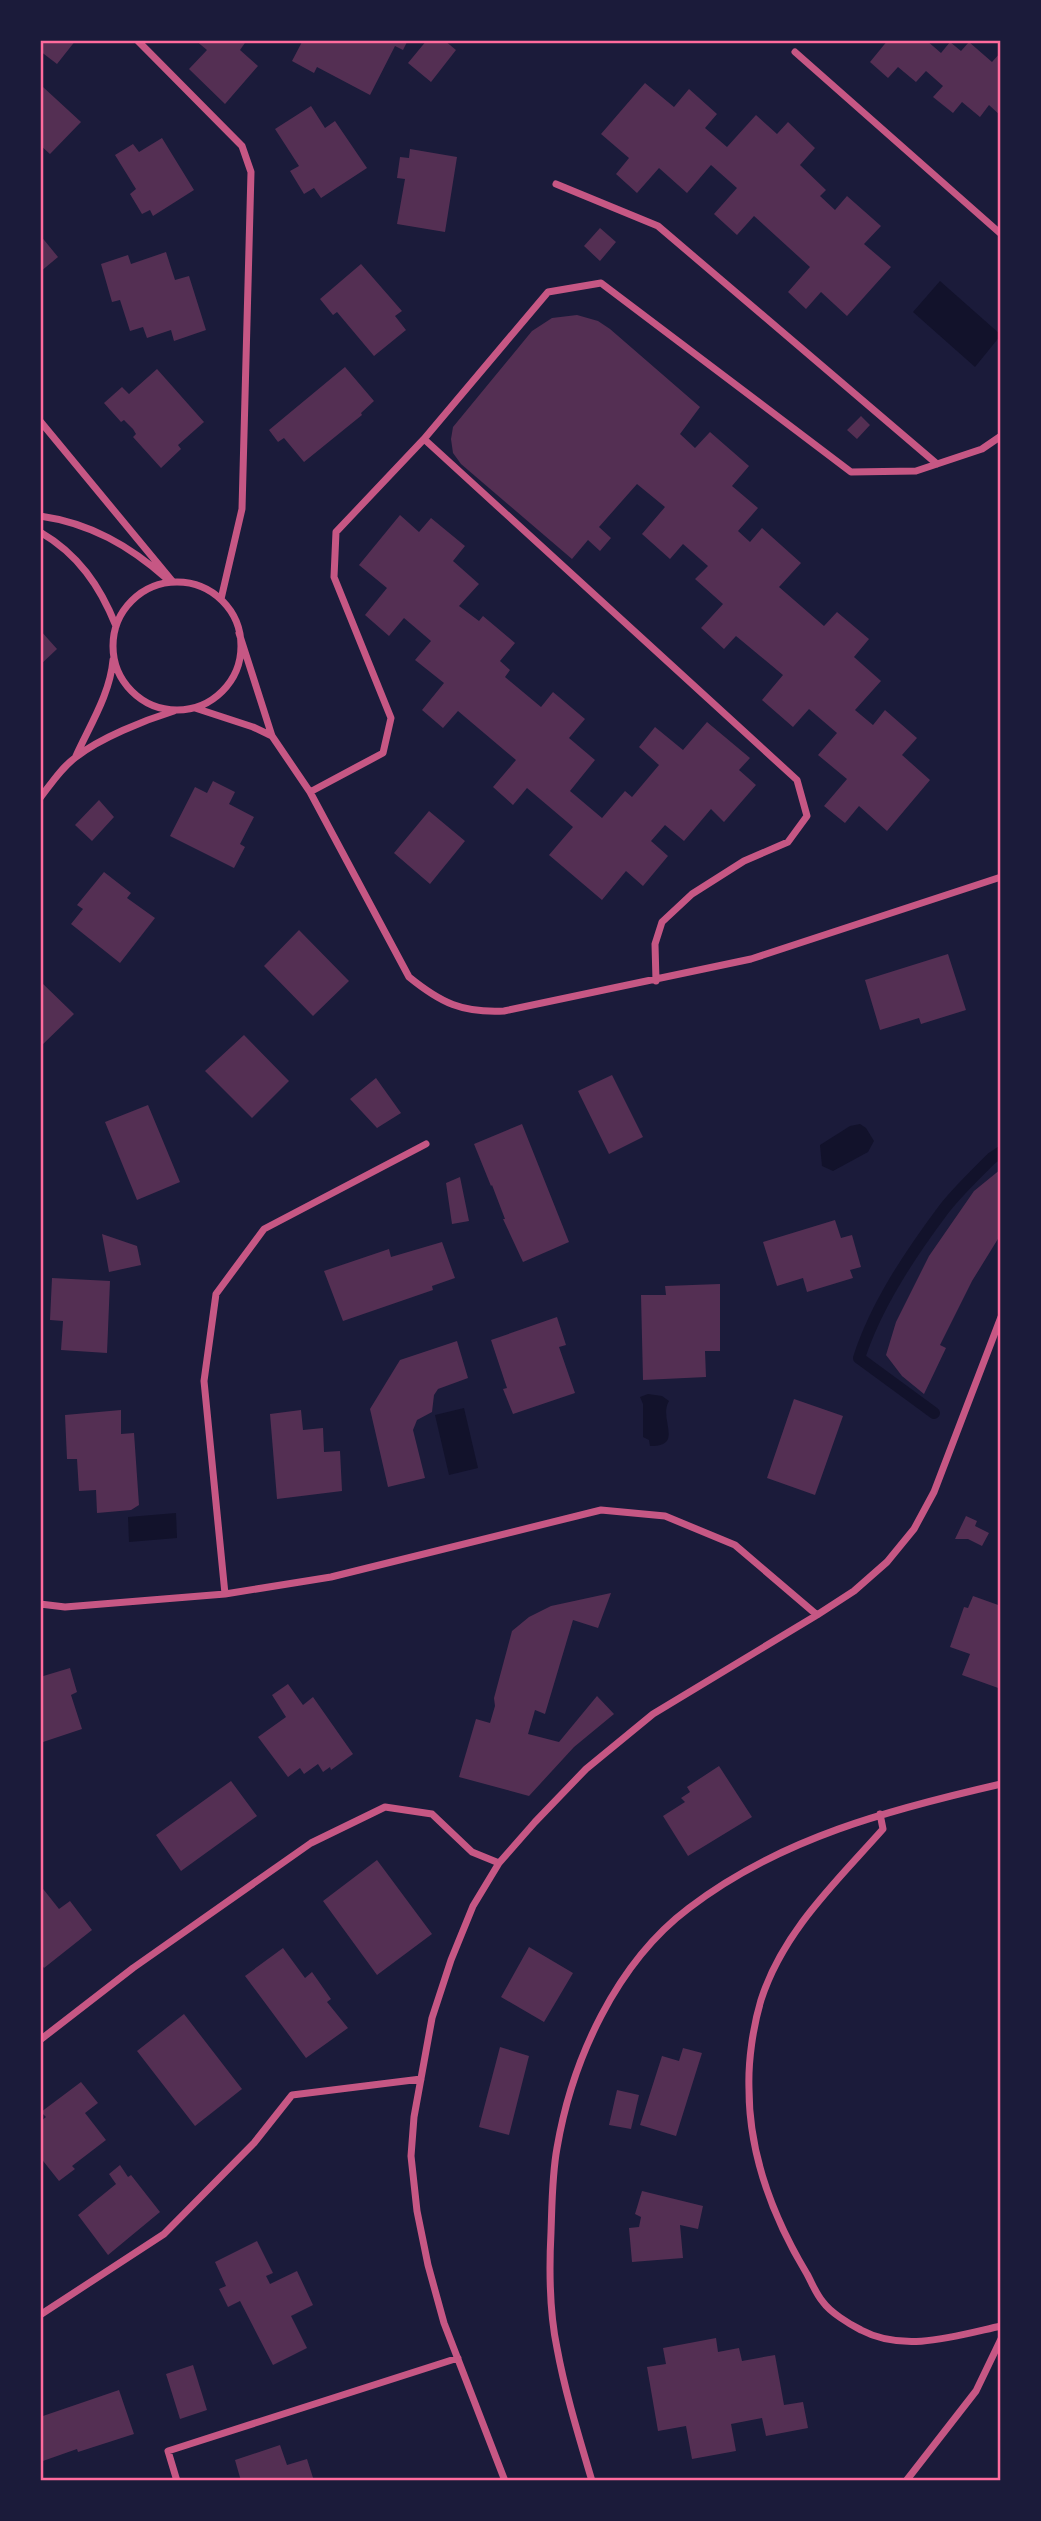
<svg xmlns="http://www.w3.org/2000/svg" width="1041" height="2521" font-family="Literata,serif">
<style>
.water{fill:#12122b}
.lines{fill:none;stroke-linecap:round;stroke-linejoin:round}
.stream{stroke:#12122b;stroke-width:12}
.building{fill:#542f53}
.minor{stroke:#c65784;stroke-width:7}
.neatline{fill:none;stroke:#ff6b9d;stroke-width:2.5}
</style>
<rect width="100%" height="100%" fill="#1b1b3a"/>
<path class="water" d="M940,281L1001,335L975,367L913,312Z
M860,1124L866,1128L874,1141L868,1152L833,1171L822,1166L820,1145L850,1126Z
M648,1394L662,1396L669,1401C658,1419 685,1447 650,1446L649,1440L643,1437V1404L640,1397Z
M464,1408L478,1468L449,1475L435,1415Z
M176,1513L177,1538L129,1542L128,1517Z"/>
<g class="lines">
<path class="stream" d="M934,1413L859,1358C876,1305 911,1253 944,1209C958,1191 976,1174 992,1158L1001,1152"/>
</g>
<path class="building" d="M40,40H76L57,64L40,51Z
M195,40H247L240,50L258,66L225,104L189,69L207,50Z
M303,40H408L403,50L395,46L370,95L317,67L314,73L292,61Z
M427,40H444L456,50L431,82L408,63Z
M888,40H926L941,53L950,42L961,51L969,42L992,62L1001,52V116L989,105L980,117L962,102L953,113L933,97L943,86L926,71L916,82L898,67L888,78L870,62Z
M645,83L674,107L689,89L717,114L705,128L727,147L756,115L777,134L788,122L815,148L800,165L826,190L820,196L835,210L847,196L881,226L864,244L891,267L847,316L821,292L806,309L788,292L810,267L754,216L737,235L714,214L737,188L711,165L687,193L659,168L637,193L616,174L629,158L601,134Z
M43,87L81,122L50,154L40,145V90Z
M311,106L325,128L335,121L367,168L321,198L314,188L304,194L290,171L299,166L275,129Z
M162,138L194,190L153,216L150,210L142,214L130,194L136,189L115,155L133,144L139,152Z
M410,149L457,157L445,232L397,224L405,179L397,178L400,157L409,158Z
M600,228L616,242L600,261L584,246Z
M40,235L58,257L40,272Z
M166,252L175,280L189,276L206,330L174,341L171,330L147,338L143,327L130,331L120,300L112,302L101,264L128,255L131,264Z
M361,264L402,311L395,316L406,330L374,356L337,312L333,315L320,299Z
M577,315L598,321L610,329L700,407L680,434L695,448L710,432L749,466L732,486L758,508L738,531L750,542L762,528L801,563L779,587L824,626L837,612L869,639L854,657L881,681L855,710L873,725L885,710L917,738L902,755L930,780L887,831L859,806L845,823L824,806L847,779L818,755L837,733L809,709L793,727L762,700L783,675L736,636L724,649L701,628L723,604L695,579L708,566L683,544L670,559L642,534L665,507L637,484L599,527L611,538L600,551L588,540L572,559L461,464L453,453L451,439L453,427L532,331L552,318Z
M345,367L374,401L361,413L362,415L304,462L284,438L278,442L269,430Z
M157,369L204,422L178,445L181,449L161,468L133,437L136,434L133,429L124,420L121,422L104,403L122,387L129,394Z
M861,416L870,425L857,439L847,430Z
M400,515L419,532L431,518L465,546L453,561L479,584L459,606L479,621L483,616L515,643L500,661L510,670L505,677L541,707L553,692L585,719L569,738L595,760L570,791L602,818L625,791L632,797L659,765L639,747L655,727L683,750L707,722L750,758L739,770L756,785L724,822L711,809L684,841L665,825L651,841L668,856L643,886L626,871L602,900L549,855L573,827L527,788L513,805L493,787L516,760L458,711L443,728L422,710L444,683L415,660L431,641L404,618L389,636L365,615L387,588L359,565Z
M40,630L57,649L40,665Z
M213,781L235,792L229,804L254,817L240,844L245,847L234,868L170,836L195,787L207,793Z
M99,800L114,817L92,841L75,825Z
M429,811L465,841L430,884L394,853Z
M104,872L131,893L127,898L155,918L120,963L71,924L83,909L77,905Z
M299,930L349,981L313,1016L264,966Z
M948,954L966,1010L921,1024L919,1018L880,1030L865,980Z
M40,981L74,1014L40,1047Z
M244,1035L289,1081L252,1118L205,1071Z
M612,1075L643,1137L609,1154L578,1091Z
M376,1078L401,1113L377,1128L350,1099Z
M148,1105L180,1182L137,1200L105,1122Z
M522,1124L569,1242L523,1262L503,1219H505L492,1185L491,1186L474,1144Z
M1001,1169V1234L972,1281L940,1345L946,1348L924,1394L902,1376L886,1355L896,1322L929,1256L974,1191Z
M460,1177L469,1221L452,1224L446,1183Z
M835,1220L841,1238L852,1235L861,1267L850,1270L853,1278L807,1292L803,1278L777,1286L763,1242Z
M102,1234L137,1246L141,1265L109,1272Z
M442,1242L455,1278L432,1286L433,1290L343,1321L324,1271L389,1249L391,1257Z
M52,1278L110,1281L107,1353L61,1350L63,1321L50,1320Z
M720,1284V1351H705L706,1377L643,1380L641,1295H666L665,1286Z
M557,1317L566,1345L559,1347L575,1393L513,1414L503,1389L507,1388L491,1340Z
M457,1341L468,1378L438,1389L434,1395L432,1412L417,1420L413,1430L425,1478L388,1487L370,1409L400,1360Z
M794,1399L843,1416L815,1495L767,1478Z
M121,1410V1434L134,1433L139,1505L131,1510L97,1513L96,1490L79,1491L77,1459H67L65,1415Z
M301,1410L303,1430L323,1428L324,1452L340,1451L342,1491L277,1499L270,1414Z
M966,1516L977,1521L975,1526L989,1533L982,1546L968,1539H955Z
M611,1593L598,1628L573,1620L545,1714L535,1710L528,1734L559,1742L597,1696L614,1714L574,1747L529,1796L459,1777L476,1719L490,1723L495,1706L494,1698L512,1631L529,1617L551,1606Z
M973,1596L1001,1606V1689L962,1675L970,1654L950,1647L964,1607L968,1608Z
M70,1668L77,1692L71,1695L82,1729L40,1743V1677Z
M288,1684L303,1705L313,1697L353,1754L331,1770L330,1767L323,1772L318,1764L304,1774L300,1768L288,1777L258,1737L286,1717L272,1695Z
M719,1766L752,1817L688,1856L663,1816L685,1802L681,1798L690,1792L687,1787Z
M231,1781L257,1816L181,1871L156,1835Z
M377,1860L432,1934L377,1975L323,1901Z
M40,1885L59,1909L70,1901L92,1930L44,1968L40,1963Z
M529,1947L573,1973L544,2022L501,1997Z
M283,1948L305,1978L312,1972L331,1999L327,2002L348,2028L306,2058L245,1976Z
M184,2014L242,2089L195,2126L137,2051Z
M500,2047L529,2056L509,2135L479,2127Z
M683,2048L702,2053L676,2136L640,2125L662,2056L679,2061Z
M81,2082L98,2103L85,2113L106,2140L72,2166L75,2169L59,2181L40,2157V2122L46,2117L41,2112Z
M617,2090L639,2095L631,2129L609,2125Z
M120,2165L128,2177L131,2175L160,2212L108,2255L78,2215L116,2184L109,2174Z
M642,2191L703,2206L698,2229L680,2225L683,2258L632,2262L629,2228L639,2227L641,2217L635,2214Z
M257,2241L273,2273L266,2276L270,2284L297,2271L313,2305L291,2316L307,2348L273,2365L240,2301L228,2307L219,2289L226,2286L215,2262Z
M716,2338L718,2352L739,2348L742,2361L775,2355L784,2405L803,2402L808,2428L766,2436L762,2418L731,2424L736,2451L692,2459L686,2426L658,2431L647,2367L666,2364L663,2348Z
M193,2365L207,2410L180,2419L166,2374Z
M119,2390L134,2434L78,2452L77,2449L40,2462V2417Z
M280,2445L287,2465L307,2459L314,2481H241L235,2460Z"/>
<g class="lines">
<path class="minor" d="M137,40L242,146L251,172L242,509L221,599
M795,52L1001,234
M556,184L658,226L937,464
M40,421L173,582
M424,439L548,292L601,283L851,472L916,471L982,449L1001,436
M40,516C90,523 130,546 167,579
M40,532C78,554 100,586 116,626
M113 646a64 64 0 1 1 128 0a64 64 0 1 1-128 0Z
M239,633L272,736L310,792L409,977C441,1003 462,1013 504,1011L751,959L1001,877
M195,708L253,727L272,736
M76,756C90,725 110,694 113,660
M310,792L383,753L391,718L334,577L336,532L424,439L797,780L807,816L788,842L744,861L692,894L662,922L655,944L656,981
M40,798C51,784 61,768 76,757C100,738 145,720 174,711
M225,1594L204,1381L216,1294L264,1229L426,1144
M40,1604L65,1607L225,1594L331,1577L601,1510L665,1516L735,1545L817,1615
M880,1814L883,1829C837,1881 783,1931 761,2000C753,2027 748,2061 749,2089C749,2154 774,2219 807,2274C812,2283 816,2294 823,2302C830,2312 849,2324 861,2330C904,2353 956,2336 1001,2326
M40,2040L133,1968L311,1843L385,1807L432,1814L472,1852L499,1863
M40,2315L164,2234L254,2143L292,2095L421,2079
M177,2481L168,2451L458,2358
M505,2481L444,2323L428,2265L417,2211L411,2156L414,2117L432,2018L451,1960L473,1906L499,1863L535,1822L586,1769L653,1714L817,1615L854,1591L887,1562L914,1529L934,1492L1001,1317
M592,2481C579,2437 565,2392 557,2348C549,2310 549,2271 551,2232C552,2205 552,2175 557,2148C572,2060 616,1963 689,1908C780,1838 892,1809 1001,1784
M906,2481L976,2391L1001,2339"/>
</g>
<rect width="1041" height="2521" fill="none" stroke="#1b1b3a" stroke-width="84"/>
<rect x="42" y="42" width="957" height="2437" class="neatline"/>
</svg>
